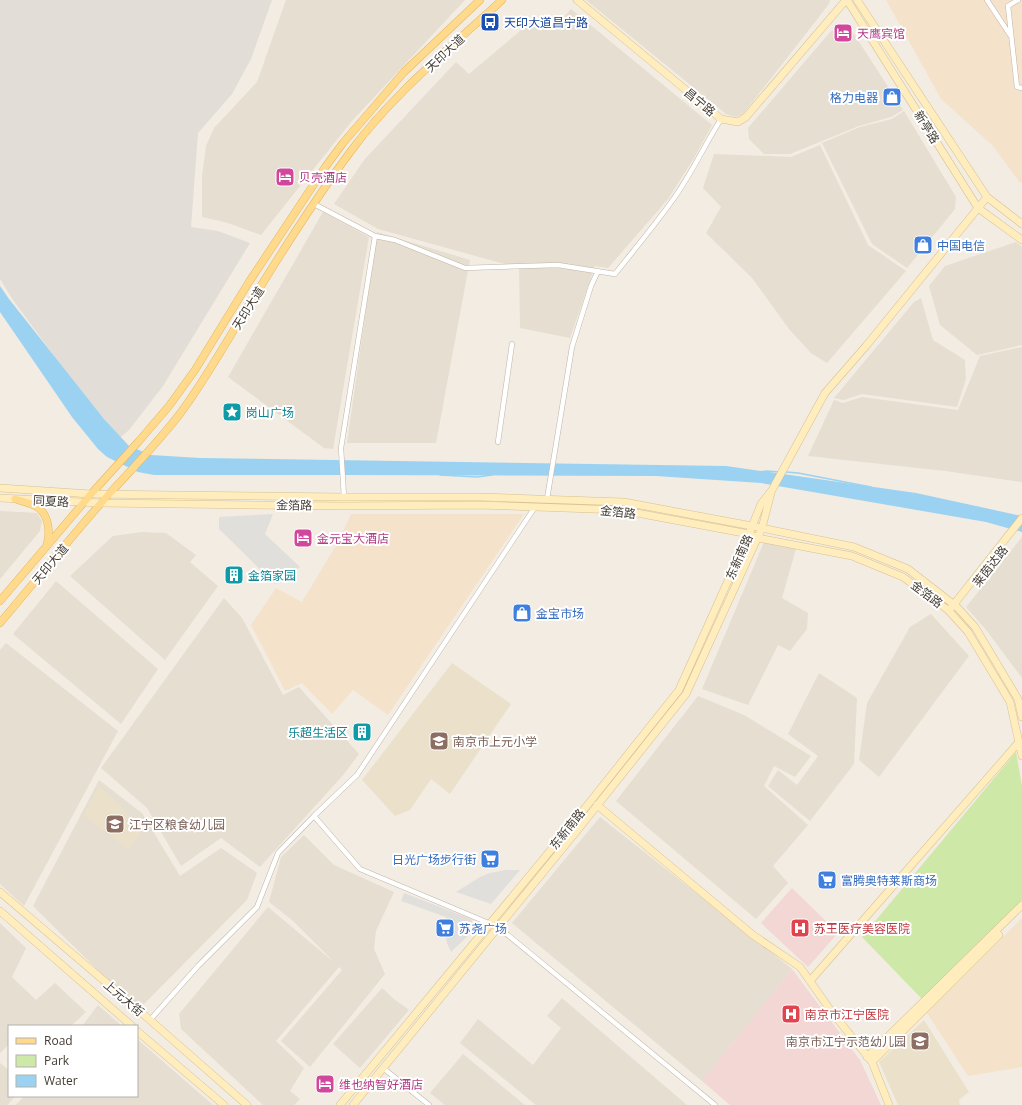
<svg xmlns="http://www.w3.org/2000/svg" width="1022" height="1105" font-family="'Open Sans','Noto Sans SC',sans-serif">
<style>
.residential{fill:#e6ded0}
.commercial{fill:#f5e2cb}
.industrial{fill:#e3ddd7}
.education{fill:#ebe1cb}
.medical{fill:#f3d7d4}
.green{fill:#cee8a8}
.parking{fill:#e1dfdb}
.water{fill:#9bd2f2}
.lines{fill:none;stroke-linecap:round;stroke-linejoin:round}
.stream{stroke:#9bd2f2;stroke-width:1.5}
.street-casing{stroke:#c0b6a7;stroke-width:5.5}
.secondary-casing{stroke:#d7c192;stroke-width:8}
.primary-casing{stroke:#e6b75b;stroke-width:8}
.street{stroke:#fff;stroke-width:4.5}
.secondary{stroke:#ffedbe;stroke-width:7}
.primary{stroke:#ffda8d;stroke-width:7}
.labels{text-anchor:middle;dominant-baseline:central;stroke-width:4;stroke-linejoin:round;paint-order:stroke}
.transit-label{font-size:12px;fill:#164399;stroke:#fff;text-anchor:start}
.hotel-label{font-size:12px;fill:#b23c85;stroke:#fff;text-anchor:start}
.street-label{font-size:12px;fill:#433c32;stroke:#fff}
.shop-label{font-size:12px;fill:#366cbe;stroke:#fff;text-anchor:start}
.culture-label{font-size:12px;fill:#0d838f;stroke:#fff;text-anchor:start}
.education-label{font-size:12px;fill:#785e54;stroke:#fff;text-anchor:start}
.health-label{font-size:12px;fill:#be3a42;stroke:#fff;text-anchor:start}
</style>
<rect width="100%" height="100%" fill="#f2ece2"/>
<path class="residential" d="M286,0H465L351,122L261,235L228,223L202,217V176L206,146L214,128L257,82Z
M586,0H830L829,4L744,113L736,117L726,114Z
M571,9L712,125L694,158L668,199L608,268L595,266L570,338L520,328L519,268L378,229L334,204L364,160L456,62L469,74L533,20L547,19L557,25Z
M844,28L852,31L903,110L891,117L859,126L790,154H764L749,139L748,128L831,31Z
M904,111L956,197L955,209L907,268L872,244L822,143L860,127L892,119Z
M820,145L868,245L906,271L827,363L811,353L789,329L752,278L706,233L721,207L703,188L714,154L791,157Z
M323,212L369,237L333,449L324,448L228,377Z
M377,232L470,260L436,443H347Z
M1016,242L1022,247V345L977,355L940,325L929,286L945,266Z
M921,298L933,340L965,360L966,379L957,407L862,394L844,400L834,398L914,302Z
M1022,347V482L945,471L808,456L834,400L843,403L862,397L958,410L980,356Z
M0,511L37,513L42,521L40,531L0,579Z
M142,532L166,533L196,555L190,562L218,586L165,660L70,576L113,536Z
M1022,537V678L987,631L966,607Z
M764,542L796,549L782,598L808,613L807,629L790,651L778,645L748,705L702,689Z
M56,581L158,669L121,724L13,634Z
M224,598L242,618L283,695L299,687L359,754L344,774L260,867L221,838L181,866L147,808L101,768Z
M931,614L969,656L879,777L859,760L867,703L910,627Z
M6,643L118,731L24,906L0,884V650Z
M819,673L857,698L854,764L810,821L768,786L778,770L797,785L818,756L788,734Z
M698,696L744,715L811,756L795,777L774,766L764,786L808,825L773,866L788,883L756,919L616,801Z
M99,780L142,813L180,876L221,848L257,873L247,900L138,1010L33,906Z
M600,817L792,969L702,1081L512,923Z
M304,835L334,865L394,892L376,931L374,949L385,974L310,1067L281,1041L342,970L339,967L276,1041L304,1068L290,1091L300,1099L294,1105H263L181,1029L179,1014L268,907L335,963L292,920L269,902L281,857Z
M0,923L26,948L12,977L36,1000L55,983L86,1012L71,1026H9V1044L0,1053Z
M382,988L394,999L409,1010L360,1068L333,1044Z
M562,998L687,1105H536L460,1043L478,1019L533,1065L561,1028L547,1016Z
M98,1005L122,1026H82Z
M137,1039L213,1105H16L24,1096H137Z
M463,1054L525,1105H445L430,1093Z
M0,1063L9,1070V1096H15L8,1105H0Z"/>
<path class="commercial" d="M886,0H1022V183H1020L993,146L941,99Z
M351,514H524L388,715L353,690L332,714L302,683L285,691L251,625L276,588L302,602L338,542Z
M1022,918V1067L968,1076L927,1013Z"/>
<path class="industrial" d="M0,0H272L251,59L232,94L198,133L191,227L218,231L250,243L163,386L129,430L120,438L71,379L13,300L0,279Z"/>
<path class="education" d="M452,663L511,704L450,794L431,779L410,810L395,816L362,780Z
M99,786L123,809L140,834L128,849L84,815Z
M924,1020L969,1092L959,1100L960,1105H898L879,1062Z"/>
<path class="medical" d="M792,888L838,933L808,967L761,923Z
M792,969L860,1060L881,1105H730L702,1081Z"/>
<path class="green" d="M1016,752L1022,786V900L922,999L862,937Z"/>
<path class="parking" d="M273,514L265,534L300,567L275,584L219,529V517Z
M506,870H520L491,904L456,892L480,877L490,873Z
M404,893L471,919L475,929L451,952L447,943L445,932L446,917L401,901Z"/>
<path class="water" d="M0,286L9,299L104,419L129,446L151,455L200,458L726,466L916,493L1022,516V532L986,522L761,483L656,476L348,475H154L138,472L107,457L98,449L72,417L0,312Z"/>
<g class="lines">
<path class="stream" d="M760,472L766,471L780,472
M786,472L798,473L871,487
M440,475L477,477L492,475"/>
<defs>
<path id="street" d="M987,0L1010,35
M1018,0L1008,6L1017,87L1022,88
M314,204L375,236L395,240L465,268L558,265L615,274C634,250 654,226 672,201C691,175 704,146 721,119
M498,442L512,344
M344,497L341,448L375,236
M547,499L572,347L591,286L598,271
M535,507L357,775L314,816L360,869L498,927L715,1105
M150,1020L198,966L257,907L278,853L314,816
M383,1068L429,1105"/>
<path id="secondary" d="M577,0L721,119L738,122L746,117L846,0
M847,0L978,208L1022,240
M857,0L987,197L1022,224
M0,488L91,494L344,497H480L624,502L752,526L854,547L908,569L957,607L975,627L1018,699L1022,717
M0,498L101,503L342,506L479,505L621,510L749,534L758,538L852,556L903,577L948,610L968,632L1010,702L1022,756
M951,608L1022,518
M597,805L753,935L800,967L831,1011L872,1062L889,1105
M0,892L150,1020L247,1105
M0,911L132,1026
M810,981L1019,742
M137,1031L224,1105
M867,1057L1022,905
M872,1062L999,935
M340,1105L574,822L679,690L749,534L761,504L772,490L825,393L866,346L987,197
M353,1105L580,827L686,694L762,528L771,493"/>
<path id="primary" d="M15,499C32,504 44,505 48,525C49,532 49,538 47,544
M0,601L91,494L139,441L169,406L195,370L249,282L326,166L343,143L404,72L480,0
M0,623C34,583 67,542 101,503C127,474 155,446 179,415C209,375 232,331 259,289C288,242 318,195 351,151C393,94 450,48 502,0"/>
</defs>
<use href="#street" class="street-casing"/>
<use href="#secondary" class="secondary-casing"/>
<use href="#primary" class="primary-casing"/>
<use href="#street" class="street"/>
<use href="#secondary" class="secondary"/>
<use href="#primary" class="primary"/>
</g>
<defs>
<symbol id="bus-square" viewBox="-11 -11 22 22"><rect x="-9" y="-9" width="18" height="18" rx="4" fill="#1a4fb4" stroke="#fff"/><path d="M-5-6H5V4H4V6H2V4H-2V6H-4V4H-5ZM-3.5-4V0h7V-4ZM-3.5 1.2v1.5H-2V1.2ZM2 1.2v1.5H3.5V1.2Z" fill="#fff"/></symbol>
<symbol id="hotel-square" viewBox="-11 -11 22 22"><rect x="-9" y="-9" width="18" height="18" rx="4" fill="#d1479c" stroke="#fff"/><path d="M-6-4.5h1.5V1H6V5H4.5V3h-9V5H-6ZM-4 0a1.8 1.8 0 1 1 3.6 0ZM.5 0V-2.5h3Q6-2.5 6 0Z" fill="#fff"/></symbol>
<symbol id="shop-square" viewBox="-11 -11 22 22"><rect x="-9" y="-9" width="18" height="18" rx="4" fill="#3f7fe0" stroke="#fff"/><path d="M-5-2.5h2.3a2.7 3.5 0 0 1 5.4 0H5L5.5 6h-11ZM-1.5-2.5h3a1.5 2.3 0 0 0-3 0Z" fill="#fff"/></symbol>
<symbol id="sight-square" viewBox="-11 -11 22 22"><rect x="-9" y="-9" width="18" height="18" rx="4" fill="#0f9aa8" stroke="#fff"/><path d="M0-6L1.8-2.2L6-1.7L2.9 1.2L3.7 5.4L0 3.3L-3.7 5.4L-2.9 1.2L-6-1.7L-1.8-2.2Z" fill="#fff"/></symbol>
<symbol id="building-square" viewBox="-11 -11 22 22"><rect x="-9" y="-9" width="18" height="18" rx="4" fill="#0f9aa8" stroke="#fff"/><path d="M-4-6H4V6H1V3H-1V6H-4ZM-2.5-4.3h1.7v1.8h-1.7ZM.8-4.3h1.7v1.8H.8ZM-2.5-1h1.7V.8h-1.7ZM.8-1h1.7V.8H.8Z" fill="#fff"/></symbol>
<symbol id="school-square" viewBox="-11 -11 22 22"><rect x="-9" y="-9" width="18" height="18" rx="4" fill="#8d6e63" stroke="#fff"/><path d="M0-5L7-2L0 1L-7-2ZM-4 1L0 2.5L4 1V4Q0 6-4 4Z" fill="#fff"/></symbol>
<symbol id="supermarket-square" viewBox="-11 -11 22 22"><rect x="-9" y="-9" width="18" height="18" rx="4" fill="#3f7fe0" stroke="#fff"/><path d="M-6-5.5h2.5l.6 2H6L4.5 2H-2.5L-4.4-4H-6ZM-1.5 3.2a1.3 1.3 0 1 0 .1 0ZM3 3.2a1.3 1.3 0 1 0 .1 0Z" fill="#fff"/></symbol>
<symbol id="hospital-square" viewBox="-11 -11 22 22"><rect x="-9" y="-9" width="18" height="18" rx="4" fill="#e0444e" stroke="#fff"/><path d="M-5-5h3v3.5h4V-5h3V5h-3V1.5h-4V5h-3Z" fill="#fff"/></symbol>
</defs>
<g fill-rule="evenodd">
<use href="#bus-square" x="479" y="11" width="22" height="22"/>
<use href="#hotel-square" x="832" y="22" width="22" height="22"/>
<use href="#shop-square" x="881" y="86" width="22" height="22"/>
<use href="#hotel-square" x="274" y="166" width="22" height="22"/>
<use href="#shop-square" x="912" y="234" width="22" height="22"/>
<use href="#sight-square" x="221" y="401" width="22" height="22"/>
<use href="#hotel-square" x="292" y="527" width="22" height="22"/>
<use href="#building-square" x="223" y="564" width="22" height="22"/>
<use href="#shop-square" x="511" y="602" width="22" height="22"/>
<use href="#building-square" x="351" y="721" width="22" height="22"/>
<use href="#school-square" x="428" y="730" width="22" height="22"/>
<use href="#school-square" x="104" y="813" width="22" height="22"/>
<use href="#supermarket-square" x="479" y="848" width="22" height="22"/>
<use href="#supermarket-square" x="816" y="869" width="22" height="22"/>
<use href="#supermarket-square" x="434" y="917" width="22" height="22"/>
<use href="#hospital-square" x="789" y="917" width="22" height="22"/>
<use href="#hospital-square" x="780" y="1003" width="22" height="22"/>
<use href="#school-square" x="909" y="1030" width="22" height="22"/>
<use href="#hotel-square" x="314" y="1073" width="22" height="22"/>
</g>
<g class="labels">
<g class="transit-label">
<text x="504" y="22">天印大道昌宁路</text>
</g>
<g class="hotel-label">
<text x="857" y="33">天鹰宾馆</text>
<text x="299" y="177">贝壳酒店</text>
<text x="317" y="538">金元宝大酒店</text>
<text x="339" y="1084">维也纳智好酒店</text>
</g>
<g class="street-label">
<text transform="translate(445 53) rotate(-43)">天印大道</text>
<text transform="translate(700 102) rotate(40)">昌宁路</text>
<text transform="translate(927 127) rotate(58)">新亭路</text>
<text transform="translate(248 308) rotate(-58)">天印大道</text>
<text transform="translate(51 501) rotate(3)">同夏路</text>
<text transform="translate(294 505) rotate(1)">金箔路</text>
<text transform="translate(618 512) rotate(6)">金箔路</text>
<text transform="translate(739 557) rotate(-66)">东新南路</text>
<text transform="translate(50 564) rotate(-50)">天印大道</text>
<text transform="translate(990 566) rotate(-52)">莱茵达路</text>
<text transform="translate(927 594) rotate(37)">金箔路</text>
<text transform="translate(567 829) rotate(-51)">东新南路</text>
<text transform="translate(124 998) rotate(40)">上元大街</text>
</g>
<g class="shop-label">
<text x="878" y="97" text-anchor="end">格力电器</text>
<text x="937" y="245">中国电信</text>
<text x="536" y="613">金宝市场</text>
<text x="476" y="859" text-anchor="end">日光广场步行街</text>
<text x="841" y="880">富腾奥特莱斯商场</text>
<text x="459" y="928">苏尧广场</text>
</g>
<g class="culture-label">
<text x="246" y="412">岗山广场</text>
<text x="248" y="575">金箔家园</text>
<text x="348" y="732" text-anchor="end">乐超生活区</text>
</g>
<g class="education-label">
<text x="453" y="741">南京市上元小学</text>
<text x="129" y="824">江宁区粮食幼儿园</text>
<text x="906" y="1041" text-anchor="end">南京市江宁示范幼儿园</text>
</g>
<g class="health-label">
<text x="814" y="928">苏王医疗美容医院</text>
<text x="805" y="1014">南京市江宁医院</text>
</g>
</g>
<rect x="8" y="1025" width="130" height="72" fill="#ffffff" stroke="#b4b1ad"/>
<rect x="16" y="1038" width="20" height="6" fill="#ffda8d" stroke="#b4b1ad"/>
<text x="44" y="1045" font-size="12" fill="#433c32">Road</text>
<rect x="16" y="1055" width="20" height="12" fill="#cee8a8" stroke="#b4b1ad"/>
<text x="44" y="1065" font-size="12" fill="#433c32">Park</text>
<rect x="16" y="1075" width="20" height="12" fill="#9bd2f2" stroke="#b4b1ad"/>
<text x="44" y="1085" font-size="12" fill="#433c32">Water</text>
</svg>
